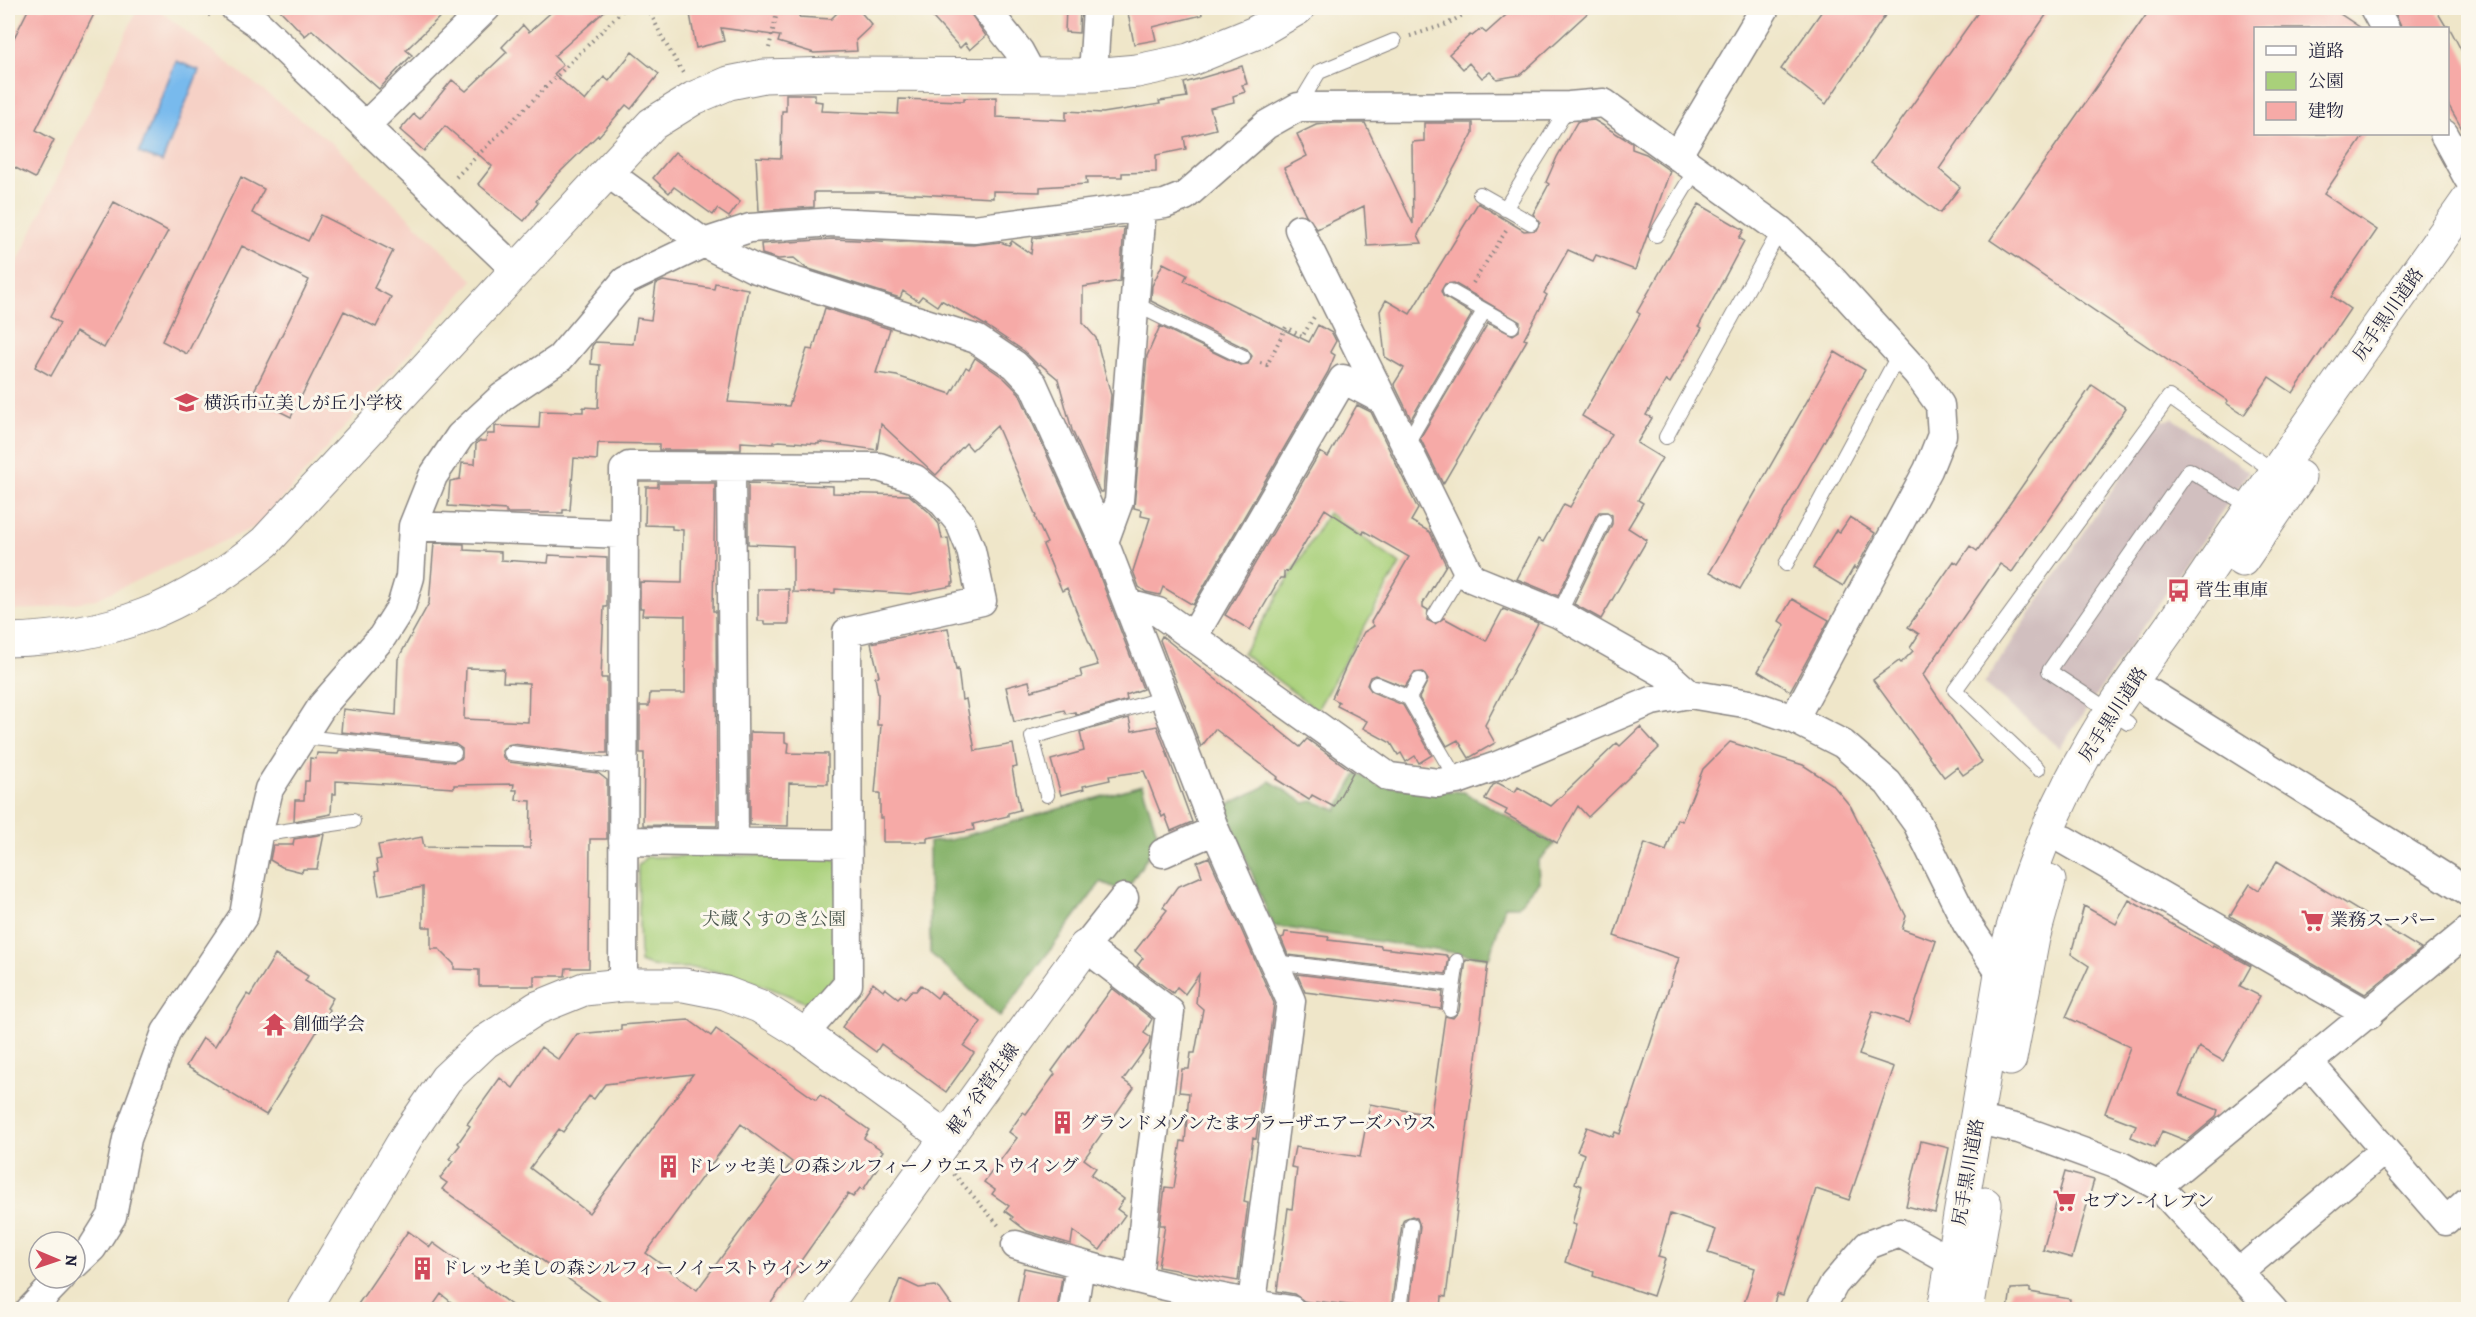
<svg xmlns="http://www.w3.org/2000/svg" width="2476" height="1317" font-family="Alegreya,'Noto Serif JP',serif">
<style>
.built{fill:#f6d1c6}
.industrial{fill:#d1bfbf}
.green{fill:#a9d07a;stroke:#66795a;stroke-width:1.5}
.forest{fill:#86b26a;stroke:#546a52;stroke-width:1.5}
.water{fill:#78baed;stroke:#4d6e94;stroke-width:1.5}
.building{fill:#f6aaa7;fill-rule:evenodd}
.lines{fill:none;stroke-linecap:round;stroke-linejoin:round}
.lane-casing{stroke:#888482;stroke-width:16}
.street-casing{stroke:#888482;stroke-width:31}
.secondary-casing{stroke:#888482;stroke-width:35}
.primary-casing{stroke:#888482;stroke-width:35}
.path{stroke:#888482;stroke-width:4;stroke-dasharray:1.5 4.5;stroke-linecap:butt}
.lane{stroke:#fff;stroke-width:14}
.street{stroke:#fff;stroke-width:28}
.secondary{stroke:#fff;stroke-width:33}
.primary{stroke:#fff;stroke-width:33}
.labels{text-anchor:middle;dominant-baseline:central;stroke-width:6;stroke-linejoin:round;paint-order:stroke}
.street-label{font-size:18px;fill:#22223b;stroke:#fbf7ec}
.poi-label{font-size:18px;fill:#22223b;stroke:#fbf7ec;text-anchor:start}
.park-label{font-size:18px;fill:#4a564e;stroke:#fbf7ec}
</style>
<rect width="100%" height="100%" fill="#fbf7ec"/>
<filter id="ink" filterUnits="userSpaceOnUse"><feTurbulence type="fractalNoise" baseFrequency=".0167" numOctaves="2"/><feDisplacementMap in="SourceGraphic" scale="12" xChannelSelector="R" yChannelSelector="G"/><feConvolveMatrix kernelMatrix="1 2 1 2 8 2 1 2 1" color-interpolation-filters="sRGB"/></filter>
<filter id="wash" filterUnits="userSpaceOnUse"><feTurbulence type="fractalNoise" baseFrequency=".008" numOctaves="4" result="noise"/><feDisplacementMap in="SourceGraphic" scale="24" xChannelSelector="R" yChannelSelector="G"/><feGaussianBlur stdDeviation="1.35" result="paint"/><feColorMatrix in="noise" values="0 0 0 0 0 0 0 0 0 0 0 0 0 0 0 0 0 1.4 0 .05"/><feComposite in="paint" operator="in"/></filter>
<g filter="url(#wash)">
<rect width="100%" height="100%" fill="#efe6c9"/>
<path class="built" d="M138,8H156L337,147L473,280L259,525L96,599L39,609L8,610V282Z"/>
<path class="industrial" d="M2173,418L2249,472L2060,748L1984,684L2156,423Z"/>
<path class="green" d="M1328,513L1400,564L1317,710L1243,654Z
M826,854L838,862V973L814,1006C776,990 745,977 704,969C683,965 660,972 640,962L638,866L646,857Z"/>
<path class="forest" d="M1357,773L1380,786L1464,792L1555,844L1538,861L1539,882L1518,906H1505L1489,958L1273,926L1225,806L1264,787L1270,781L1305,803L1313,801L1337,810Z
M1142,785L1159,839L1125,892L1101,882L1000,1017L930,953L929,842L950,840Z"/>
<path class="water" d="M176,61L199,70L162,162L139,153Z"/>
<g id="blocks">
<path class="building" d="M29,8H97L36,130L54,140L35,178L8,164V50Z
M278,8H449L406,50L412,55L379,89L312,30L305,36Z
M556,8H608L554,56L563,65L554,74L585,101L604,77L609,81L632,52L659,74L631,109L626,105L599,136L598,135L557,175L536,201L538,203L524,221L478,184L492,166L445,126L424,151L400,130L414,114L420,119L452,80L466,91L507,52L502,47L523,25L529,32Z
M689,8H801L799,17L831,19L842,8H857L872,25L856,40L857,51L814,53L778,42L780,36L721,28L724,41L696,48Z
M924,8H967L986,36L970,50L965,43L960,48Z
M1066,8H1080L1079,33L1065,32Z
M1127,8H1201L1202,15L1153,27L1156,40L1134,44Z
M1514,8H1593L1520,75L1497,79L1490,72L1482,78L1469,63L1463,69L1449,54L1470,35L1472,36L1481,29L1486,33Z
M1824,8H1890L1826,104L1781,69Z
M1981,8H2051L1939,169L1960,187L1940,213L1871,163Z
M2151,8H2331L2361,28H2256V134H2365L2324,194L2377,230L2332,296L2350,309L2293,393L2269,377L2244,415L2226,403L2228,401L1990,240Z
M2393,8H2435L2447,28H2402Z
M2448,25L2469,65V141L2448,104Z
M1242,66L1247,84L1242,85L1245,92L1233,96L1234,102L1210,108L1216,129L1184,137L1186,149L1156,155V172L1122,173V177H1086L1087,184L1040,187V192L993,191V198L878,192H814V207L759,211L756,157L781,158L782,111H786V94H815V101L822,102L821,111L898,114L899,99L964,101V98L996,97V117L1066,120V111L1103,113L1160,104L1159,101L1187,97L1184,83Z
M1594,120L1632,143V149L1646,154L1670,171L1635,270L1596,255L1593,261L1568,250L1544,293L1547,295L1524,339L1527,340L1443,484L1420,438L1488,323L1513,335L1519,331L1520,322L1454,283L1445,284L1441,291L1443,296L1472,314L1411,419L1394,384L1404,368L1385,357L1380,311L1386,300L1410,314L1478,203L1524,231L1536,230L1540,222L1533,214L1549,184L1546,182L1557,157L1577,122Z
M1334,123H1365L1413,224L1412,142L1424,141V123H1473V133L1418,235L1422,243L1367,246L1364,206L1317,229L1306,215L1284,168L1307,156L1297,134L1316,125Z
M675,152L740,202L729,217L717,209L713,215L674,187L669,193L653,178Z
M241,177L264,189L252,213L308,241L321,215L393,251L374,288L391,297L376,327L344,311L291,417L251,397L309,280L242,246L187,354L162,341Z
M114,202L168,231L104,348L76,332L51,376L35,367L60,323L50,317Z
M1699,204L1744,230L1739,238L1744,241L1699,326L1702,328L1670,383L1666,380L1646,415L1652,418L1637,443L1662,458L1638,500L1643,503L1628,528L1647,540L1601,619L1574,604L1612,524V515L1607,512H1599L1596,516L1558,596L1517,579L1538,539L1543,542L1564,504L1570,507L1612,434L1582,416L1640,314L1637,312Z
M1124,227L1120,281L1083,287V323L1096,338L1111,395L1103,492H1100L1072,430L1058,379L1040,364L1038,365L1024,351L985,325L941,300L937,306L922,296L918,301L903,291L900,298L806,268L794,258L778,259L762,254L761,244L833,239L973,245L1000,242L1009,245L1012,241L1031,254L1033,238Z
M1163,263L1187,275L1184,281L1309,342L1318,325L1332,333L1336,341L1330,352L1335,355L1328,372L1193,605L1163,587L1160,595L1146,592L1139,587L1133,571L1150,518L1141,516L1142,510L1134,508L1147,356L1160,326L1240,365L1248,364L1252,356L1247,349L1151,301L1152,286Z
M663,281L714,289L715,283L748,289L728,402L789,406L807,349L813,350L825,308L890,329L876,373L897,376L951,394L966,367L969,369L975,358L1004,378L1019,393L1089,548L1143,689L1126,695L1127,700L1076,715L1075,712L1066,714L1064,710L1014,722L1006,687L1029,681L1031,691L1082,677L1080,670L1098,665L1067,588L1062,591L1043,545L1047,543L1035,517L1036,516L997,426L972,450L966,443L936,475L881,424L877,450L819,442V444L779,441L774,442V444L741,442V450H659V444L598,443L597,460L574,458L570,510H563V513H506V510L448,506L450,481L460,479L462,463L475,464L476,444L479,441H486L487,434H495V426L539,428L540,411L583,412V407L598,408L600,365L591,364L592,346L595,342L633,344L637,318L651,320L656,284Z
M1835,352L1865,370L1740,589L1710,572Z
M2092,385L2126,408L2012,572L2000,564L1923,675L1982,762L1963,775L1957,767L1944,777L1873,680L1899,661L1901,663L1913,651L1910,648L1919,634L1908,627L1954,561L1958,564L1970,546L1977,551Z
M1357,405L1371,412L1418,509L1411,521L1430,532L1446,565L1423,603V607L1428,610L1427,620L1435,624L1444,618L1486,641L1503,609L1538,623L1485,725L1495,743L1469,758L1458,740L1447,746L1419,698L1428,680L1423,672L1414,673L1405,687L1375,675L1370,677L1367,685L1372,692L1403,705L1432,755L1419,763L1415,756L1406,762L1401,753L1398,755L1391,743L1363,728L1367,721L1337,706L1339,702L1332,698L1347,664L1364,632L1374,626L1371,622L1409,557L1364,531L1363,534L1325,509L1288,571L1284,572V578H1280L1250,630L1225,615L1320,452L1328,457Z
M658,483H715L713,611H716L717,826L643,825L644,753H640V706H649L650,693H685V616L642,615L643,608H640V582L682,583L683,530L672,529V526L645,525L646,487H658Z
M748,483L833,486V493L909,495L929,512L939,524L942,539L948,538L954,583H952V586L910,594L835,589V593L793,592V546L748,544Z
M1850,517L1875,533L1856,569L1854,567L1843,586L1813,568L1836,530L1840,532Z
M434,543L464,544V550L501,552V560L548,563L549,555L607,558V607H604L601,678H607V753H583L512,744L507,745L502,751L503,757L509,762L598,773L607,780V839H590L589,968H566L565,976H534V986H479V970L454,969V964L439,949H431V927H423V887L379,895L375,872L378,871L376,860L381,859L378,845L422,837L424,847L530,848L531,801L516,800L517,790H513L514,784L454,785V788L336,781V794H332L331,814L294,821L295,800H304L305,781H309L310,758L316,759L317,753L338,754L339,750L453,762L462,758V749L455,744L341,732L343,709L396,715L398,659L429,603ZM466,668L504,669L503,682L529,683L528,722L464,719Z
M758,589H789V624H764V621H758Z
M1792,599L1829,620L1790,691L1758,671L1785,625L1779,621Z
M948,628L956,670L958,669L962,700L966,699L975,751L1013,744L1017,767L1012,768L1020,810L1008,813V816L973,824L974,830L927,838V842H883V818H880V793H875L881,725H877L878,694L875,677L879,676L871,643Z
M1162,636L1300,747L1307,739L1353,772L1334,807L1312,795L1309,800L1276,779L1278,777L1215,729L1201,747L1160,640Z
M1129,718L1132,731L1157,726L1192,822L1171,831L1165,815L1162,817L1144,771L1109,776L1110,780L1083,786L1084,789L1061,795L1051,760L1084,751L1080,732Z
M1640,727L1659,748L1588,817L1578,806L1557,843L1505,814L1507,810L1485,799L1493,785L1498,783L1515,792L1518,787L1551,806L1617,743L1620,746Z
M750,732L785,733V742L789,743L788,753L828,754V784L789,783L788,826L750,825Z
M1730,742L1803,765L1832,784L1851,807L1906,916L1902,929L1936,941L1909,1023L1873,1011L1859,1055L1894,1067L1849,1200L1816,1189L1783,1296L1777,1294L1772,1310H1742L1755,1268L1708,1253L1716,1230L1670,1214L1658,1257L1665,1259L1653,1296L1593,1276L1594,1272L1565,1262L1576,1225L1572,1224L1582,1186L1575,1183L1584,1154L1577,1151L1587,1127L1613,1137L1615,1132L1620,1134L1679,958L1614,936L1645,843L1666,851L1677,819L1682,821L1703,769Z
M324,834L317,869H303L302,872L282,867L270,860L273,845H293L294,839Z
M1209,857L1274,1003L1256,1139L1253,1138L1244,1202L1248,1203L1238,1281L1158,1267L1165,1225H1160L1165,1187L1174,1188L1181,1141L1185,1142L1189,1093L1179,1092L1182,1069H1189L1191,1053H1195L1203,1009L1196,1003L1199,974L1185,994L1177,987L1173,993L1137,966L1143,958L1135,951L1167,910L1163,907L1177,887L1202,876L1197,862Z
M2277,861L2421,949L2365,994L2230,916L2250,884L2259,890Z
M2129,900L2212,947L2213,945L2251,966L2240,986L2260,996L2223,1061L2199,1047L2179,1094L2218,1110L2216,1117L2187,1141L2162,1131L2155,1147L2131,1137L2136,1125L2105,1113L2130,1047L2066,1017L2089,966L2071,954L2084,906L2116,924Z
M1285,932L1329,937L1328,940L1381,946V948L1446,955L1449,958L1446,974L1288,955L1281,938L1284,937Z
M275,955L308,976L305,981L333,998L327,1008L330,1010L266,1115L186,1066L203,1038L215,1046L247,994L250,996Z
M1466,960L1488,963L1446,1297L1442,1296L1441,1310H1409L1420,1226L1417,1218L1412,1216L1404,1219L1402,1224L1391,1310L1315,1301V1303L1304,1301L1294,1294L1277,1291L1288,1208L1292,1209L1297,1168L1291,1167L1295,1147L1360,1157L1370,1104L1431,1115L1445,1016L1453,1018L1459,1011Z
M1297,974L1443,992L1441,1009L1305,992Z
M873,983L883,991L885,988L898,998L901,995L905,998L911,991H916L921,985L937,998L941,992L981,1022L964,1046L974,1053L946,1092L881,1044L876,1052L842,1027Z
M1112,988L1152,1019L1144,1033L1150,1037L1149,1044L1123,1080L1134,1088L1084,1159L1096,1168L1091,1175L1124,1199L1117,1209L1125,1215L1100,1250L1073,1231L1071,1244L1027,1231L1011,1219L1013,1217L1005,1211L1009,1206L992,1194L995,1190L984,1182L1017,1138L1009,1132L1023,1112L1026,1114L1055,1074L1052,1071Z
M689,1020L711,1036L716,1029L816,1100L820,1095L869,1130L864,1138L883,1151L874,1164L878,1167L863,1190L860,1188L853,1197L848,1194L766,1310H612L442,1189L447,1183L440,1178L453,1161L449,1159L460,1145L458,1143L470,1126L467,1124L500,1078L513,1088L541,1047L559,1060L577,1034L621,1030V1025ZM693,1074L589,1213L530,1168L559,1129L563,1132L589,1096L594,1099L605,1084ZM741,1124L792,1162L697,1290L646,1253Z
M1921,1141L1949,1148L1935,1213L1906,1206Z
M2065,1172L2094,1180L2072,1258L2043,1250Z
M408,1231L430,1247L433,1243L458,1261L455,1263L518,1310H461L441,1294L430,1310H354Z
M1024,1268L1062,1276L1057,1310H1016Z
M900,1279L919,1288L935,1286L940,1289L955,1310H888Z
M2030,1288V1292L2070,1299L2069,1310H2008L2011,1289Z"/>
</g>
</g>
<g filter="url(#ink)">
<use href="#blocks" fill-opacity="0" stroke="#888482" stroke-width="1.5"/>
<g class="lines">
<defs>
<path id="lane" d="M1298,107L1319,72L1394,41
M1480,194L1531,223
M1505,209L1569,106
M1656,235L1696,169
M1450,291L1512,326
M1135,304L1243,357
M1666,437L1780,230
M1406,445L1484,311
M1786,564L1899,354
M1559,614L1604,520
M1435,615L1464,567
M1376,684L1409,698L1457,780
M1409,698L1419,680
M2128,723L2049,671L2189,470L2253,508
M303,737L454,753
M511,753L623,767
M2038,769L1955,690L2169,397L2275,472
M1047,795L1032,737L1164,698
M258,835L353,821
M1274,962L1453,984
M1450,1009L1457,961
M1400,1310L1411,1225"/>
<path id="street" d="M235,8L257,23L517,271
M985,8L1019,51L1032,75
M2374,8L2385,28
M1093,75L1097,8
M365,126L486,8
M2444,134L2468,178
M1677,156L1765,8
M608,173L704,243L753,268L976,339L1015,365L1033,384L1104,542L1215,830L1291,1001L1251,1310
M1299,229L1471,578L1559,614L1669,676L1689,694
M731,466L734,842
M413,526L624,534
M1104,542L1119,501L1142,208
M1128,604L1158,612L1389,777L1438,783L1457,780L1497,766L1652,701L1689,694L1750,704L1794,719L1843,744L1888,783L1917,823L1967,924L2001,974L2014,983
M1193,637L1343,379L1383,400
M2150,693L2468,892
M2064,840L2369,1015
M623,841L848,844
M1163,853L1215,830
M1124,898L1085,947L1170,1012L1149,1173L1138,1279
M623,985L624,470L629,466L879,467L915,479L941,500L960,523L971,550L982,601L847,632L848,984L804,1034
M2309,1063L2446,1221L2468,1201
M1978,1120L2019,1129L2121,1166L2158,1186L2273,1310
M2158,1186L2468,931
M1016,1245C1105,1273 1198,1296 1291,1310
M75,1264L92,1248L112,1216L127,1139L166,1032L244,915L258,835L269,789L322,706L382,637L401,607L410,577L413,526L433,476L460,436L502,397L560,358L625,281L704,243L750,228L833,222L974,229L1165,204L1185,196L1266,125L1298,107L1569,106L1604,103L1780,230L1829,276L1917,373L1940,405L1942,435L1928,470L1794,719
M2238,1273L2384,1150
M30,1310L61,1278
M1073,1310L1080,1265
M1820,1310L1834,1284L1868,1245L1900,1233L1952,1262L1973,1268"/>
<path id="secondary" d="M8,640C111,638 185,608 265,542L652,124L694,98L729,83L764,76L834,74L1093,75L1137,71L1189,60L1255,33L1298,8
M303,1310L407,1136L446,1079L485,1042L537,1008L584,989L623,985H684L725,993L759,1006L804,1034L947,1138
M822,1310L1085,947"/>
<path id="primary" d="M2242,560L2299,477
M2010,1059L2033,938L2049,881
M1944,1310L2001,974C2019,896 2046,823 2086,753C2116,698 2156,649 2191,597C2280,463 2375,332 2468,200
M1967,1310L1985,1204"/>
</defs>
<use href="#lane" class="lane-casing"/>
<use href="#street" class="street-casing"/>
<use href="#secondary" class="secondary-casing"/>
<use href="#primary" class="primary-casing"/>
<path class="path" d="M199,8L211,16
M648,8L663,39L683,73
M1410,36L1447,24L1475,8
M769,48L778,8
M456,177L625,8
M1473,283L1506,231
M1260,363L1267,365L1286,327L1302,337L1314,317
M954,1174L1000,1227"/>
<use href="#lane" class="lane"/>
<use href="#street" class="street"/>
<use href="#secondary" class="secondary"/>
<use href="#primary" class="primary"/>
</g>
</g>
<defs>
<symbol id="school-bare" viewBox="-9 -9 18 18"><path d="M0-5L7-2L0 1L-7-2ZM-4 1L0 2.5L4 1V4Q0 6-4 4Z" fill="#d1495b" stroke="#fbf7ec" stroke-width="2.5" paint-order="stroke"/></symbol>
<symbol id="bus-bare" viewBox="-9 -9 18 18"><path d="M-5-6H5V4H4V6H2V4H-2V6H-4V4H-5ZM-3.5-4V0h7V-4ZM-3.5 1.2v1.5H-2V1.2ZM2 1.2v1.5H3.5V1.2Z" fill="#d1495b" stroke="#fbf7ec" stroke-width="2.5" paint-order="stroke"/></symbol>
<symbol id="supermarket-bare" viewBox="-9 -9 18 18"><path d="M-6-5.5h2.5l.6 2H6L4.5 2H-2.5L-4.4-4H-6ZM-1.5 3.2a1.3 1.3 0 1 0 .1 0ZM3 3.2a1.3 1.3 0 1 0 .1 0Z" fill="#d1495b" stroke="#fbf7ec" stroke-width="2.5" paint-order="stroke"/></symbol>
<symbol id="temple-bare" viewBox="-9 -9 18 18"><path d="M0-6L5-2H3V0L6.5 2.5H4V6H1.5V3h-3V6H-4V2.5H-6.5L-3 0V-2H-5Z" fill="#d1495b" stroke="#fbf7ec" stroke-width="2.5" paint-order="stroke"/></symbol>
<symbol id="building-bare" viewBox="-9 -9 18 18"><path d="M-4-6H4V6H1V3H-1V6H-4ZM-2.5-4.3h1.7v1.8h-1.7ZM.8-4.3h1.7v1.8H.8ZM-2.5-1h1.7V.8h-1.7ZM.8-1h1.7V.8H.8Z" fill="#d1495b" stroke="#fbf7ec" stroke-width="2.5" paint-order="stroke"/></symbol>
</defs>
<g fill-rule="evenodd">
<use href="#school-bare" x="170" y="386" width="33" height="33"/>
<use href="#bus-bare" x="2162" y="574" width="33" height="33"/>
<use href="#supermarket-bare" x="2296" y="904" width="33" height="33"/>
<use href="#temple-bare" x="258" y="1008" width="33" height="33"/>
<use href="#building-bare" x="1046" y="1106" width="33" height="33"/>
<use href="#building-bare" x="652" y="1150" width="33" height="33"/>
<use href="#supermarket-bare" x="2048" y="1184" width="33" height="33"/>
<use href="#building-bare" x="406" y="1252" width="33" height="33"/>
</g>
<g class="labels">
<g class="street-label">
<text transform="translate(2388 314) rotate(-55)">尻手黒川道路</text>
<text transform="translate(2113 714) rotate(-57)">尻手黒川道路</text>
<text transform="translate(983 1089) rotate(-54)">梶ヶ谷菅生線</text>
<text transform="translate(1968 1172) rotate(-80)">尻手黒川道路</text>
</g>
<g class="poi-label">
<text x="204" y="403">横浜市立美しが丘小学校</text>
<text x="2196" y="590">菅生車庫</text>
<text x="2330" y="920">業務スーパー</text>
<text x="293" y="1024">創価学会</text>
<text x="1080" y="1123">グランドメゾンたまプラーザエアーズハウス</text>
<text x="686" y="1166">ドレッセ美しの森シルフィーノウエストウイング</text>
<text x="2083" y="1201">セブン-イレブン</text>
<text x="441" y="1268">ドレッセ美しの森シルフィーノイーストウイング</text>
</g>
<g class="park-label">
<text x="774" y="919">犬蔵くすのき公園</text>
</g>
</g>
<rect width="2476" height="1317" fill="none" stroke="#fbf7ec" stroke-width="30"/>
<rect x="2254" y="27" width="195" height="108" fill="#fbf7ec" stroke="#a4a2a5" stroke-width="1.5"/>
<rect x="2266" y="46" width="30" height="9" fill="#ffffff" stroke="#a4a2a5" stroke-width="1.5"/>
<text x="2308" y="57" font-size="18" fill="#22223b">道路</text>
<rect x="2266" y="72" width="30" height="18" fill="#a9d07a" stroke="#a4a2a5" stroke-width="1.5"/>
<text x="2308" y="87" font-size="18" fill="#22223b">公園</text>
<rect x="2266" y="102" width="30" height="18" fill="#f6aaa7" stroke="#a4a2a5" stroke-width="1.5"/>
<text x="2308" y="117" font-size="18" fill="#22223b">建物</text>
<g transform="translate(57 1260) rotate(92)"><circle r="28" fill="#fbf7ec" stroke="#a4a2a5" stroke-width="1.5"/>
<path d="M0-4.5L10 22L0 15L-10 22Z" fill="#d1495b"/>
<text y="-9" font-size="16" font-weight="bold" text-anchor="middle" fill="#22223b">N</text>
</g>
</svg>
